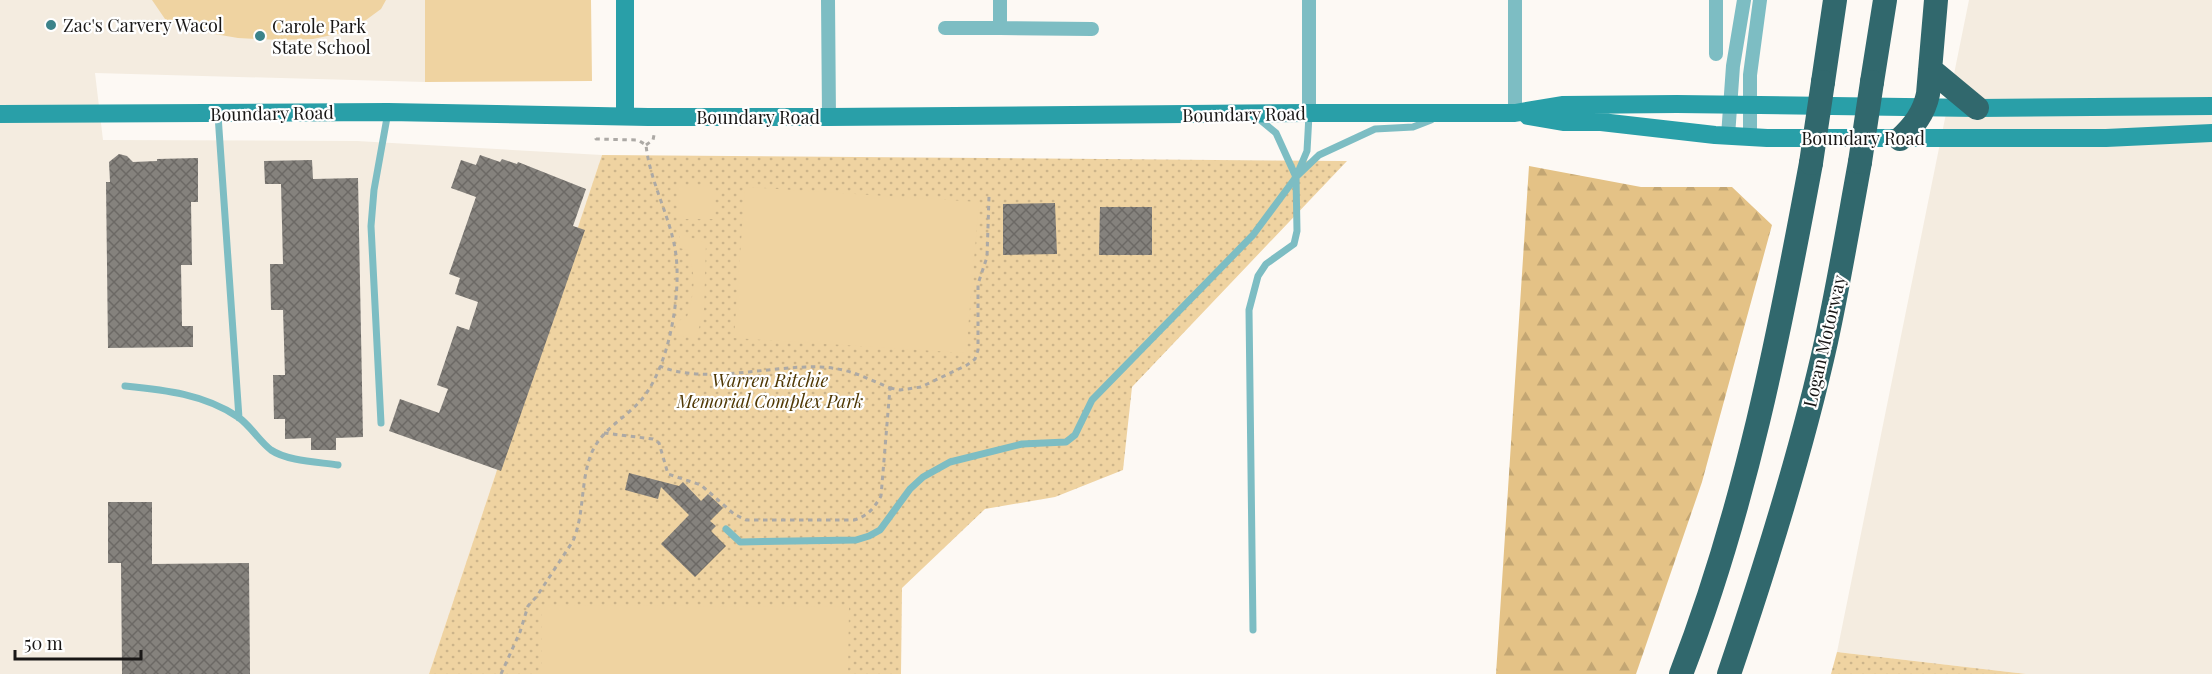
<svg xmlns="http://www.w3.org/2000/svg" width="2212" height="674" font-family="'Playfair Display',serif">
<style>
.built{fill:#f4ece0}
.grass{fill:url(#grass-dots)}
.forest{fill:url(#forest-firs)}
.garden{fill:#efd3a1}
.building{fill:url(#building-cross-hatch)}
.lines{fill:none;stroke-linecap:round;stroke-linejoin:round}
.path{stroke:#aca9a5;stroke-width:3;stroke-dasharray:4.5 4.5;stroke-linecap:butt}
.lane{stroke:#7dbdc3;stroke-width:7}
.street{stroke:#7dbdc3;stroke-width:14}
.secondary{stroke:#299fa8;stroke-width:18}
.highway{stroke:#31686d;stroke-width:24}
.highway-bridge{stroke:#31686d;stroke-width:24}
.poi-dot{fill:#3c838a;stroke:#fff;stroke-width:2}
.labels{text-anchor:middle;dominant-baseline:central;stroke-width:4.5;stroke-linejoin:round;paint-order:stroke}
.poi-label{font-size:18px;fill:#191716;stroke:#fff;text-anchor:start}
.street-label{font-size:18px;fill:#191716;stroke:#fff}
.park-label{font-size:18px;font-style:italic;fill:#4f3805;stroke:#fff}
</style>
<defs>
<pattern id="grass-dots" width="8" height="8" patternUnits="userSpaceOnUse" patternTransform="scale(1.5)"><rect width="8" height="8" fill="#efd3a1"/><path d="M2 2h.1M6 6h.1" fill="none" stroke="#ccb48a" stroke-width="1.8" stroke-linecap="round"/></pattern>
<pattern id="forest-firs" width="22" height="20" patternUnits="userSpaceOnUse" patternTransform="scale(1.5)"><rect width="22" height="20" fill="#e4c286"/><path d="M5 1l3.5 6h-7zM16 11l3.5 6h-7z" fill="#c3a673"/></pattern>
<pattern id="building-cross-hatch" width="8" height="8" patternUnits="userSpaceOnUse" patternTransform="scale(1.5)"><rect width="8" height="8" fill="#85827d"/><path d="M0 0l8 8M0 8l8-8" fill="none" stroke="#6c6965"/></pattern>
</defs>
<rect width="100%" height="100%" fill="#fdf9f4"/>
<path class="built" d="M0,0H425V82L95,73L103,140L357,141L602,155L429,674H0Z
M1969,0H2212V674H2026L1837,652Z"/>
<path class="grass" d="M602,155L1347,161L1132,387L1123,470L1055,497L985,509L902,588L901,674H429Z
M1837,652L2026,674H1831Z"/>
<path class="forest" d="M1529,166L1641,187H1732L1772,225L1702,482L1636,674H1496Z"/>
<path class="garden" d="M152,0H386L381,9L351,31L313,39L279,40L238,38L203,32L165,19Z
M425,0H591L592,81L425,82Z
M677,186H714V219H677Z
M745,187L979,202L966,353L734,338Z
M680,234L706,243L704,310L697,335L674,337L676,322L687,317C695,290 696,277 688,250L679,248Z
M542,605L849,607L848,674H542Z"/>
<path class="building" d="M119,154L127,156L133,162L157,161V159L198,158V202H191L192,265H181L182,326H193V347L108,348L106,182H110L109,162Z
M480,155L500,162L502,159L517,164L518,162L586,189L573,226L585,230L501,471L389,431L400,399L439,413L448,389L437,385L457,326L469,330L478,302L455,294L460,278L449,274L476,197L451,188L461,160L476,165Z
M312,160L313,179L358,178L363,437L336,438V450H311V438L285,439V419H274L273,375H285L283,310H271L270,264H283L281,184H265L264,161Z
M1055,203L1057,254L1003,255V204Z
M1100,207H1152V255H1099Z
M629,473L679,486L683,482L701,501L708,494L723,508L710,521L716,526L711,531L726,546L695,577L661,544L689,515L661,487L658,499L625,490Z
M108,502H152V564L249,563L250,674H122L121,563H108Z"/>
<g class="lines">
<path class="path" d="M646,145L653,140L654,135
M890,388L900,390L921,387L967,365L975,359L978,350V284L987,257L989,196
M604,433L653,439L659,443L668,474L701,485L734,514L746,520H854C868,516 874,508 881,496L890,388C864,377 848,368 820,367C772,365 703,385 660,366
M501,674L520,632L528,606L537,596L573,541C585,513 580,480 592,452C602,429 626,418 642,399C669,366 681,297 676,255C671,217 650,183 646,145L638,140L596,139V134"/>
<path class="lane" d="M218,115L239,418
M1258,118L1276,133L1296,177
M125,386C165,390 204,394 238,417C251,426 259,441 271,450C287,461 319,462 338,465
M381,423L371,226L374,190L388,112
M726,529L740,542L856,540L869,536L880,530L910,489L923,477L950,462L1022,444L1066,442L1075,435L1092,400L1253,235L1296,177L1319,155L1375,129L1413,127L1431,120
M1253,630L1249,310L1258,276L1266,264L1294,244L1297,231L1296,177L1307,151L1309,115"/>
<path class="street" d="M828,0L829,117
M1000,0V28L1092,29
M1309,0V113
M1515,0V113
M945,28H1000
M1716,54V0
M1728,136L1733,66L1744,0
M1750,137V75L1760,0"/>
<path class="secondary" d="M625,0V116
M0,114L388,112L648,117H829L1309,113H1515L1562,105L1677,104L1977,108L2212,106
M1528,116L1563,122H1601L1715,135L1767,138H2106L2212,133"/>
<path class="highway" d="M1930,69L1977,108
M1823,82L1835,0
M1872,82L1885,0
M1900,139C1914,126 1924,113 1928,94L1936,0
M1681,674C1745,509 1779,336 1811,163
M1729,674C1766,565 1801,454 1826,342C1839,282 1849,222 1860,162"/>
<path class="highway-bridge" d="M1860,162L1872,82
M1811,163L1823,82"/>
</g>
<g class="poi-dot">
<circle cx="51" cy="25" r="6"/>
<circle cx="260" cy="36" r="6"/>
</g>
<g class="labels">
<g class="poi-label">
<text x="63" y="25">Zac's Carvery Wacol</text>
<text x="272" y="26">Carole Park<tspan x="272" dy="21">State School</tspan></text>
</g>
<g class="street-label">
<text transform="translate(272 113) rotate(-1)">Boundary Road</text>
<text transform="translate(1244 114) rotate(-1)">Boundary Road</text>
<text x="758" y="117">Boundary Road</text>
<text x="1863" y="138">Boundary Road</text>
<text transform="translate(1824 341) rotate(-77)">Logan Motorway</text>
</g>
<g class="park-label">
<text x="770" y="380">Warren Ritchie<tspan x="770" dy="21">Memorial Complex Park</tspan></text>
</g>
</g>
<path d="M15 650v9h126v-9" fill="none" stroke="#191716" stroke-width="3"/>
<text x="24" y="650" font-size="18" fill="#191716" stroke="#ffffff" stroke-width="4.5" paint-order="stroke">50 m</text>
</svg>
